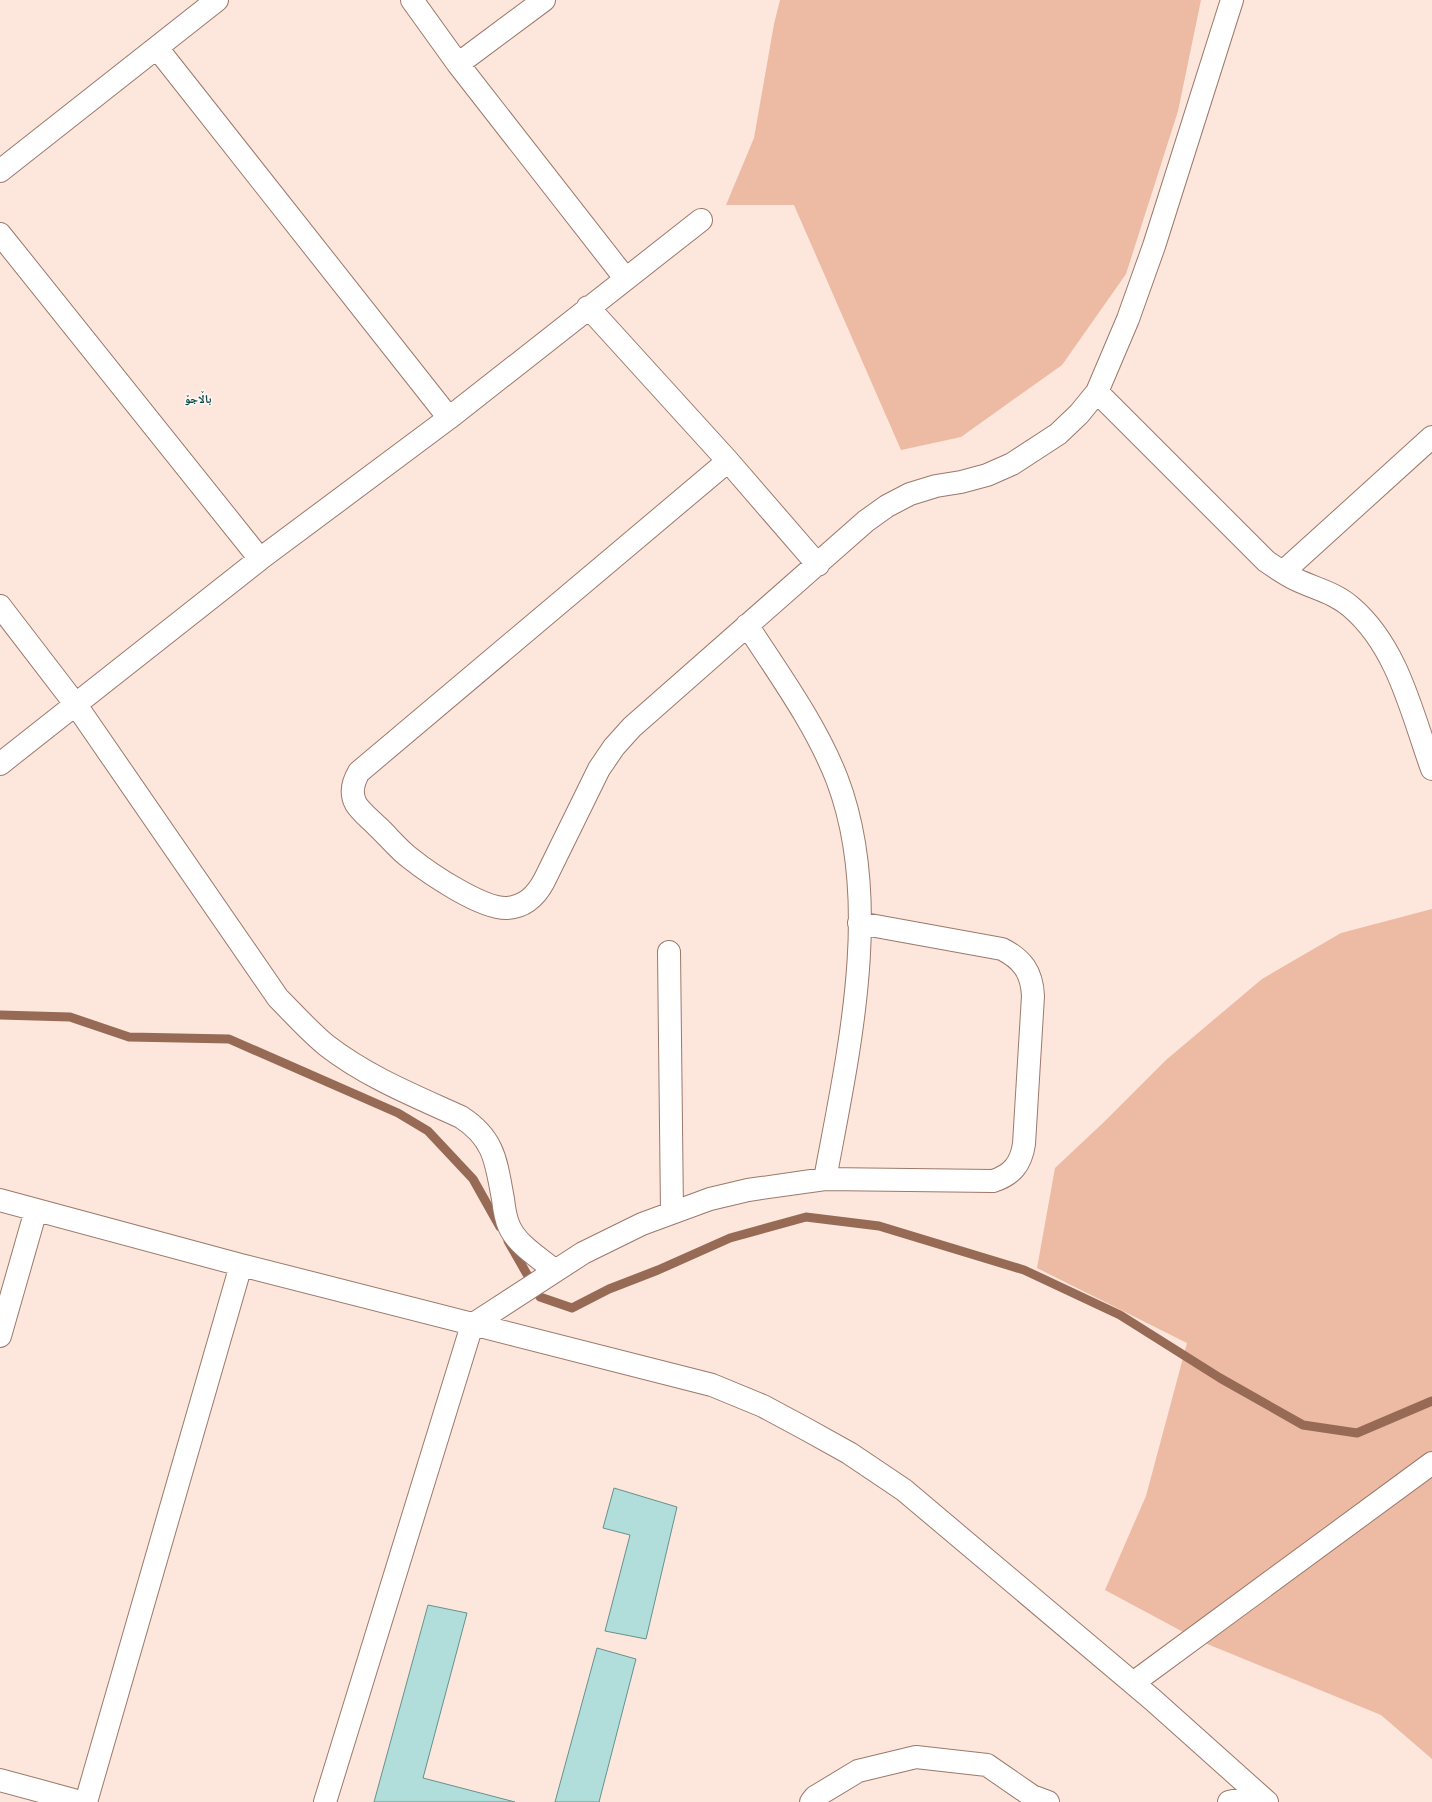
<svg xmlns="http://www.w3.org/2000/svg" width="1432" height="1802" font-family="Poppins,'Noto Naskh Arabic',sans-serif">
<style>
.green{fill:#edbaa3}
.lines{fill:none;stroke-linecap:round;stroke-linejoin:round}
.stream{stroke:#976a56;stroke-width:9}
.building{fill:#b1deda;stroke:#66918d}
.minor-casing{stroke:#9b796b;stroke-width:24}
.minor{stroke:#fff;stroke-width:22}
.labels{text-anchor:middle;dominant-baseline:central;stroke-width:3;stroke-linejoin:round;paint-order:stroke}
.quarter-label{font-size:12px;font-weight:bold;fill:#084946;stroke:#fef7f3}
</style>
<rect width="100%" height="100%" fill="#fde6dc"/>
<path class="green" d="M780,0H1201L1178,111L1126,274L1062,365L961,437L901,450L794,205H726L754,138L774,24Z
M1432,909V1759L1381,1715L1200,1641L1105,1590L1146,1496L1187,1343L1037,1268L1055,1168L1104,1122L1166,1060L1262,979L1341,933Z"/>
<g class="lines">
<path class="stream" d="M0,1015L70,1017L129,1037L229,1039L398,1113L428,1131L473,1179L500,1227
M508,1241L540,1297L572,1308L609,1289L658,1270L730,1238L806,1217L879,1226L1024,1270L1120,1315L1220,1378L1303,1425L1357,1433L1432,1401"/>
</g>
<path class="building" d="M614,1488L677,1507L646,1639L605,1631L630,1535L603,1528Z
M428,1605L467,1613L423,1778L515,1802H374Z
M597,1648L636,1659L599,1802H555Z"/>
<g class="lines">
<defs>
<path id="minor" d="M412,0L458,64L625,278
M157,48L449,418
M458,64L544,0
M0,171L217,0
M0,234L260,559
M588,307L728,461L818,565
M1097,392L1266,561C1276,568 1286,575 1297,580C1316,589 1335,593 1351,607C1398,647 1412,714 1432,769
M728,461L359,772C353,782 350,793 356,804C361,812 370,819 377,826C388,836 398,849 410,858C430,874 482,909 507,908C525,907 536,896 544,881L599,769L614,747L632,727L866,521L887,506L910,494L936,486L961,482L987,475L1012,464L1058,434L1079,414L1097,392L1128,319L1154,246L1232,0
M1283,572L1432,437
M0,606L76,705L278,998C294,1014 309,1031 326,1045C367,1077 415,1096 461,1117C495,1139 496,1162 503,1199C504,1208 505,1217 509,1226C517,1245 540,1258 555,1271
M747,625C779,674 816,725 837,779C884,902 848,1055 825,1179
M0,764L260,559L449,418L701,220
M669,952L672,1212
M0,1200L241,1265L712,1385L763,1406L804,1428L849,1453L904,1490L1153,1700L1267,1802
M0,1336L36,1210
M1133,1683L1432,1463
M0,1780L81,1802
M86,1802L241,1265
M325,1802L472,1325L583,1253L642,1224L710,1199L748,1190L825,1179L993,1181C1012,1175 1021,1164 1024,1144L1033,996C1032,972 1022,959 1002,949L859,923
M811,1802L815,1797L858,1771L916,1757L987,1765L1032,1796L1048,1802
M1229,1802L1259,1795"/>
</defs>
<use href="#minor" class="minor-casing"/>
<use href="#minor" class="minor"/>
</g>
<g class="labels">
<g class="quarter-label">
<text x="198" y="398">باڵاجۆ</text>
</g>
</g>
</svg>
